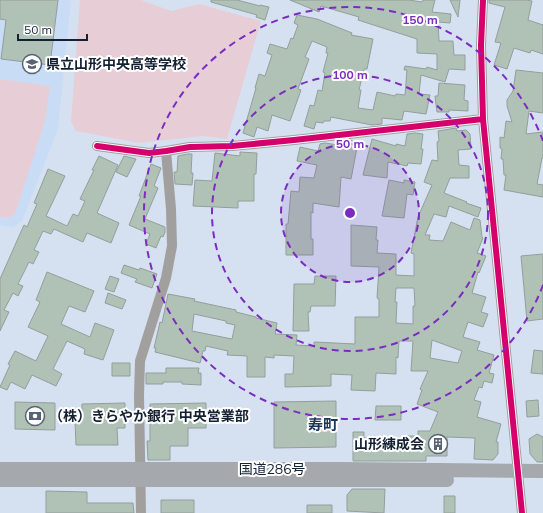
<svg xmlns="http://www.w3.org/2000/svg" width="543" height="513" font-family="Mulish,'Noto Sans JP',sans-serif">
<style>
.built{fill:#c9dcf5}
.garden{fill:#e7ced6}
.building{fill:#b0c2b6;stroke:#939e9c;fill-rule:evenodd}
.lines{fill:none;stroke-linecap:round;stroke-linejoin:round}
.minor{stroke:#a1a09f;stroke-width:10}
.highway{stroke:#a5a9ad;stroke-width:14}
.cycleway-casing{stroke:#fefefe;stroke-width:8}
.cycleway{stroke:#d6006c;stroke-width:6}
.ring{fill:none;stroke:#7b2cbf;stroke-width:2;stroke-dasharray:7 5}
.labels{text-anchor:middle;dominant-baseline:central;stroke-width:4;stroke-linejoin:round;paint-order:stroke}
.poi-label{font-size:14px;font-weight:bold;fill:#142133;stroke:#fefefe;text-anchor:start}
.street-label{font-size:14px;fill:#142133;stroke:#fefefe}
.neighbourhood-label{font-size:15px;font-weight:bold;fill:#17365e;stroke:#fefefe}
.centre{fill:#7b2cbf;stroke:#fefefe;stroke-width:2}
.ring-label{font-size:12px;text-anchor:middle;font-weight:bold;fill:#7b2cbf;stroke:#fefefe;stroke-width:4;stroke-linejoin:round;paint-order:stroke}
</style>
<rect width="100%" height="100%" fill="#d5e1f1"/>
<path class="built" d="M0,0H71L58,129L22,221L13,227L0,225Z"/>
<path class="garden" d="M80,0H141L171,11L199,4L261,21L227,139L204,136L139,143L76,131L71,121Z
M0,79L50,86L45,121L15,214L8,218L0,217Z"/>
<path class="building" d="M0,0H58L50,65L1,59L6,20L0,19Z
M211,0H237L260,6V5L269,7L265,20L256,17L257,15L211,2Z
M290,0H409L422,2L423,0H435L432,12L451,14L450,23L438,22L439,41H453L454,55H465V70L449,69L445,82L421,75L419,94L430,95L426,114L404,111L402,120L382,118V124L372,125L331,117L330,121H324L323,123L316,122L314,129L304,126L310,105L314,106L318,90L322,91L325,73L323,72L328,53H326L327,47L312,41L305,57L309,59L298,89L301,90L290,121L272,115L268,131L257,127L254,137L243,133L256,88H255L259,74L265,76L272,55L267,53L270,44L287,49L291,38L293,39L298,25L294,23L297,15L317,19L352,33L351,35L373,39L367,69H364L359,90H361L358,108L373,110L377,92L395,96L396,94L405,95L407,70H404L405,66L426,69L427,67L437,70V54L417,53V39L358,20L359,17L321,6L319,12Z
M450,0H460L458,17Z
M489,0H526L532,1L528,20L543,25V54L531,50L530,53L514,48L507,69L494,65L501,43L495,42L505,7L489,3Z
M516,70L543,73V113L529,111L526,134L543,132V158H542L537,184L543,185V197L504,190L506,175H504L503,159H501L502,149L500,148V137L504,138L506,121L512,122L507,106V100L513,91Z
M439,83L465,85L464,100L468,101V111L449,110V112H437L435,96H438Z
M456,128L457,131L466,130L470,134L471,149L458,150L459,165L469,166V178H450L444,193L467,202L466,203L481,208L478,217L449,206L446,217L434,214L425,235H430L429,240L443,241L451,222L470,230L474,218L480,220L482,237L483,238L477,253L486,256L479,273L478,272L472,293L486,297L481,312L488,314L483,327L468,322L463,337L480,342L477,350L494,355L489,373L494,374L492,383L484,381L482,388L479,387L474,400L481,402L477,417L501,424L496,442H498V454L493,460L474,459L475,438L447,437V456H426V461H353V432H364V438H400V445L404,436H418V431H430L438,412L417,404L422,390L420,389L428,371H411L413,341H399L398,358L396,357V374L376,373L375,391L351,390L352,375L331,374V386L285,387V374H293L294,356L274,355V358L265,357V377H247V356L227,355L228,351L206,346L205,351H203L200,363L155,352L156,348H154L160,322L162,323L168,294L195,299L194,301L236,310V312L256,317V318L277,323L275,334L297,335L296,345L314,346V342L355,344V317H379V299L377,298L379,267L351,266V225L377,227L376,240H378L377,253L396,254V275L414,276V254L411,253L418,217L432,185L424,182L432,160L438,161L437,142L439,141L438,131ZM396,288H414L415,306H413V324L396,323L397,302H395ZM194,314L226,321V323L235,325L232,339L192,331ZM432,340L462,351L458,363L430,358Z
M415,133L423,134L421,149H423L421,164L408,163L407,166L388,162L387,178L363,175L372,139L396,146V144L405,146L407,134Z
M350,140L358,142L352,174L351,179L341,177L339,207L313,203V213L311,212V239H313V255H286V224H288L291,191L299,192L300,177L314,178L317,165L297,161L300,147L318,151L320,144L325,143L338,145L339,142Z
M240,152L257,153L256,174H254V201H238V208L193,206L195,180L212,181L215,153L240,156Z
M187,154H192L191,173H193L192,185L175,184L174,172H177L178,156Z
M99,156L118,165L97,213L119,223L111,243L87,233L83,242L54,229L51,234L43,231L34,250L39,252L33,264L29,262L18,284L23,286L18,296L13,293L4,310L9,312L0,331V279L24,225L27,227L37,204L34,203L48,169L65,176L46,216L67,226L73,214L78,216L85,201L80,199L94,170H92Z
M124,156L136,159L127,177L116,172Z
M151,164L161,168L154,186L158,188L145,219L165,227V232L163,237L161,236L156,248L146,244L150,234L129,225L141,196H139Z
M389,180L404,183V180L415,182L413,195L407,194L404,218L382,216Z
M543,254V319L527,321L521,256Z
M124,265L139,270L140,268L157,274L152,288L135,282L137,279L121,273Z
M47,272L94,291L85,312L69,306L61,324L90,337L95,323L114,330L103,360L84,354L85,349L67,341L53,369L62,374L56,386L32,375L25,389L11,382L7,390L0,387L10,365L8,364L15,351L36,361L48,336L28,327L40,302L36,300Z
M110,276L119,279L114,292L105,289Z
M315,276H336L335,306H311L310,312H308L309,331H293L294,284H314Z
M108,293L126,300L122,309L105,303Z
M534,350L543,351V374L531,373Z
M112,363H130V376H112Z
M166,368H199L198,373H201V385L182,384V382H163V384H146V373H166Z
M538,400L539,416L527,417L526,401Z
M336,401V447L274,448V402Z
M15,402L55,403V430L15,429Z
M125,403V428H117L118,445H76L75,421H82V404Z
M206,403V428H188V446H170V460H148L147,441H150V404Z
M376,406H401V420H375Z
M537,434L543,437V462H537L530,454L529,439Z
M352,489H385L384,513L347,511V495Z
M46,491L87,492V503H133L134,513H46Z
M444,496H455V513H444Z
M161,500H194V513H161Z
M307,505H332V513H307Z"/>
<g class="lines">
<path class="minor" d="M483,0L481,45L483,119L522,513
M97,146L149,153L166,151L190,147L232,146L294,140L483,119
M141,513L139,395L140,361L166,278L172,246L171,209L166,151"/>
<path class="highway" d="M0,469H342L543,471
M0,480H447"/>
<defs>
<path id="cycleway" d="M483,0L481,45L483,119L522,513
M97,146L149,153L166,151L190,147L232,146L294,140L483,119"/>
</defs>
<use href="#cycleway" class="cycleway-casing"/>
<use href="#cycleway" class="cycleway"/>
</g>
<circle cx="350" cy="213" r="69" fill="#7b2cbf" fill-opacity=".12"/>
<g class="ring">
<circle cx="350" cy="213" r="69"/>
<circle cx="350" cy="213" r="138"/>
<path d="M543 285A206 206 0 1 1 543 141"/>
</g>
<defs>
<symbol id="school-ring" viewBox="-11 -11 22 22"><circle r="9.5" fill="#fefefe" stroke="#586476" stroke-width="1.5"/><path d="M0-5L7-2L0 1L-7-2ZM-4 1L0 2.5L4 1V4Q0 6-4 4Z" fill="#586476"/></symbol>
<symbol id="bank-ring" viewBox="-11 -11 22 22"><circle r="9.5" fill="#fefefe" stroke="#586476" stroke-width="1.5"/><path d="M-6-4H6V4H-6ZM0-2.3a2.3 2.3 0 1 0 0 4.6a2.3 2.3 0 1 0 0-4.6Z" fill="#586476"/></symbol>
<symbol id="building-ring" viewBox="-11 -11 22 22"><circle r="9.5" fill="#fefefe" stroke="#586476" stroke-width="1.5"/><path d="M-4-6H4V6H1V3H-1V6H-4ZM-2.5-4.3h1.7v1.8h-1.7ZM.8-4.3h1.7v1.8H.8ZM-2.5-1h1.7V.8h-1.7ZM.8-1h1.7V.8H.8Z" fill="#586476"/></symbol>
</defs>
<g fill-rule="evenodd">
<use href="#school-ring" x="21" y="53" width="22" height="22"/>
<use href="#bank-ring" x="24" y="405" width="22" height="22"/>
<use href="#building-ring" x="427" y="433" width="22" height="22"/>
</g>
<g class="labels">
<g class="poi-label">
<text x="46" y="64">県立山形中央高等学校</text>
<text x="49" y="416">（株）きらやか銀行 中央営業部</text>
<text x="424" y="444" text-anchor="end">山形練成会</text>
</g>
<g class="street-label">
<text x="272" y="469">国道286号</text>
</g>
<g class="neighbourhood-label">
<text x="323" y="424">寿町</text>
</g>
</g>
<circle cx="350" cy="213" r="6" class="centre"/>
<g class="ring-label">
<text x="420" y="24">150 m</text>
<text x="350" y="79">100 m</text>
<text x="350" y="148">50 m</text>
</g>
<path d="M18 34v6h69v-6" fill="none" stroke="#142133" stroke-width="2"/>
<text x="24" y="34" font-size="12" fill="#142133" stroke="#fefefe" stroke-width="3" paint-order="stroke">50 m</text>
</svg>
